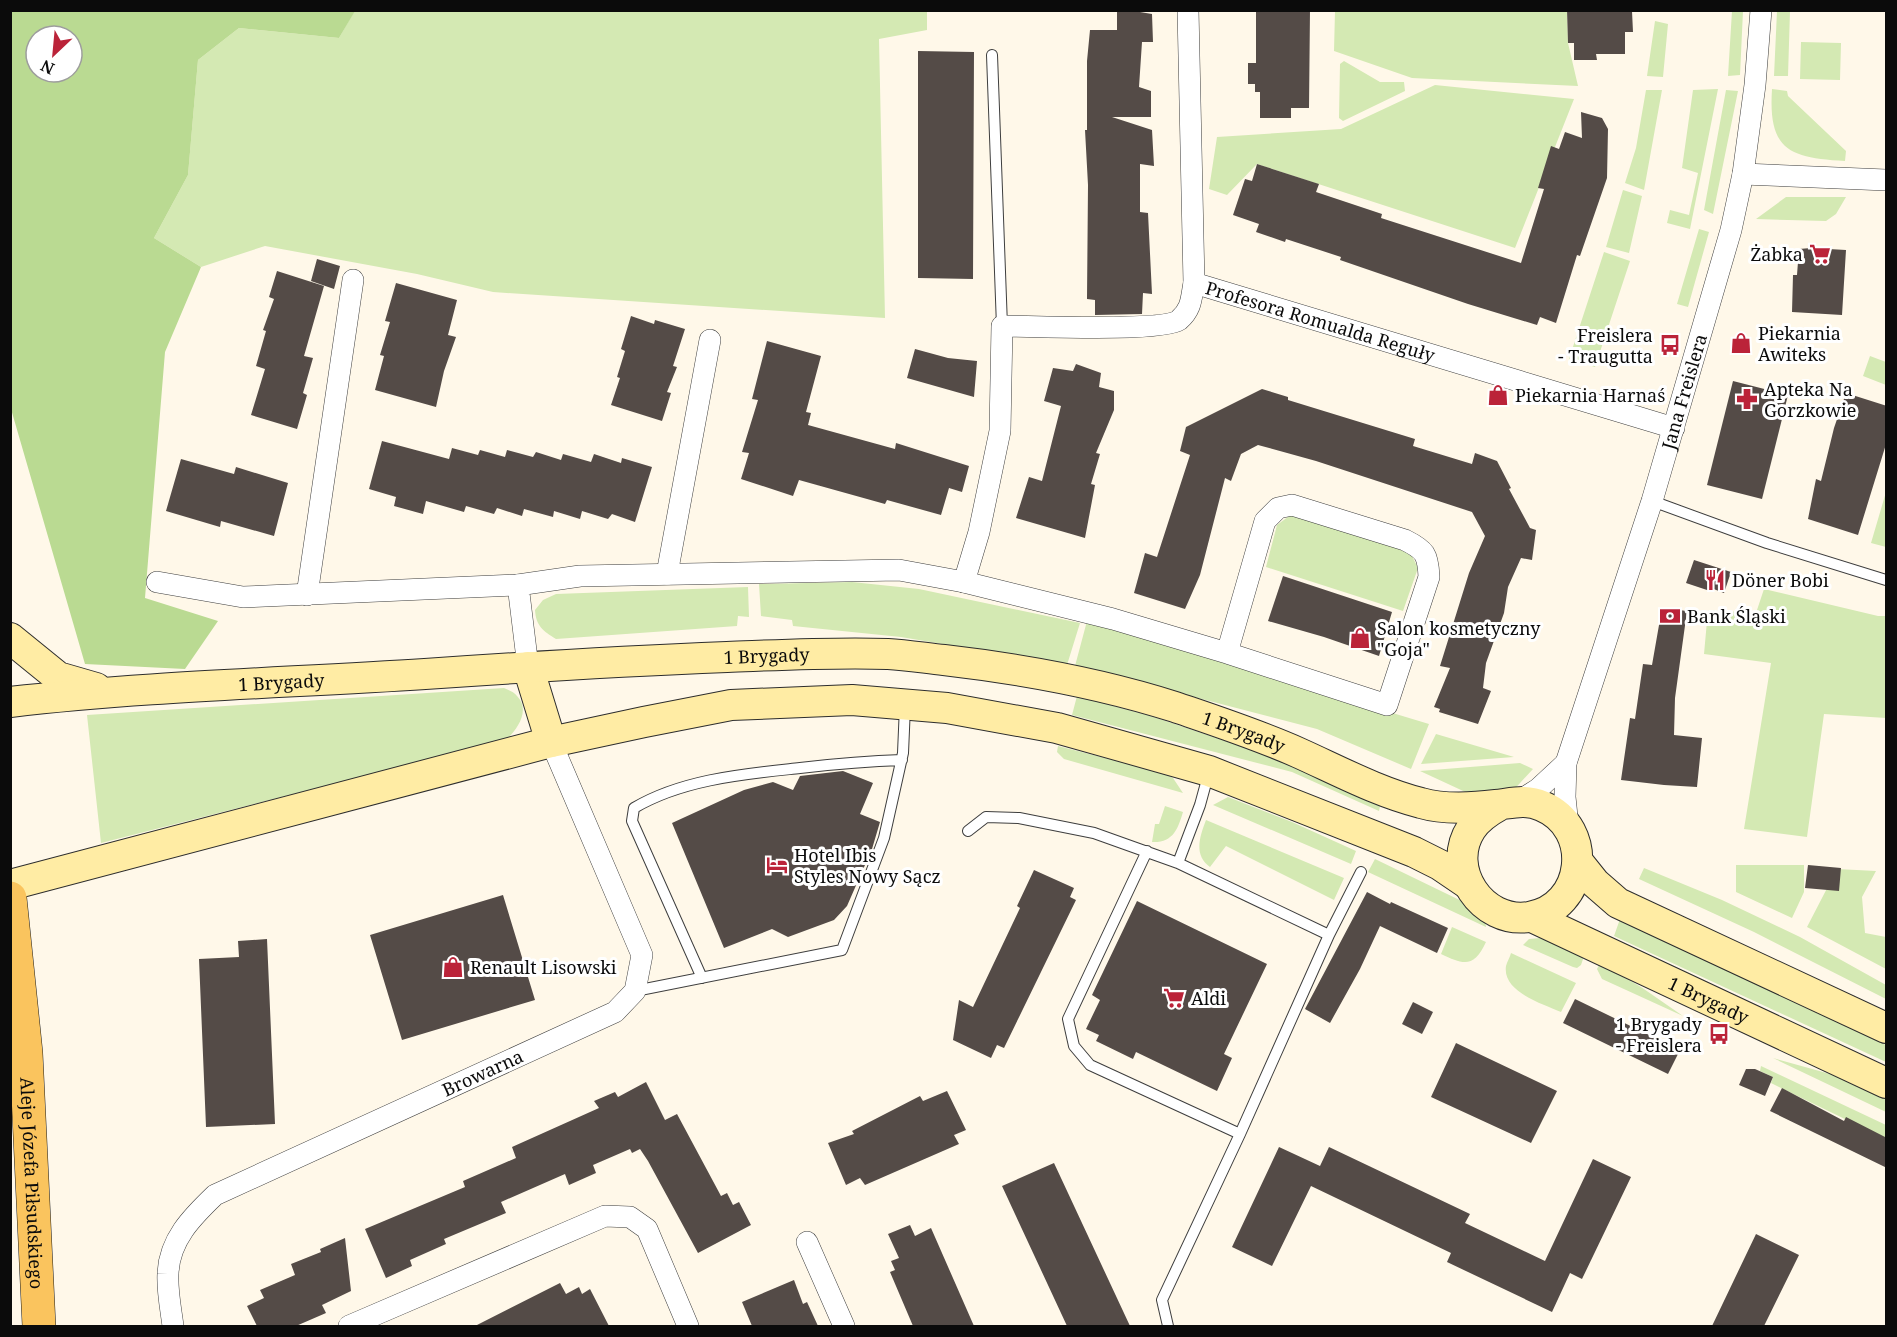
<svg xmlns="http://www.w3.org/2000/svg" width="1897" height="1337" font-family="'Noto Serif',serif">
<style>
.green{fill:#d4e9b3}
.forest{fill:#bada92;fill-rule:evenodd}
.building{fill:#544b47}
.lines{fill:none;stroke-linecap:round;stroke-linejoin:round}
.lane-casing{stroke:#3e3e3e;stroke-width:12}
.street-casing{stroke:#3e3e3e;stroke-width:22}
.secondary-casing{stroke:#2d2d2d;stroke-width:32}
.primary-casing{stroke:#1c1c1c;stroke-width:34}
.lane{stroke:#fff;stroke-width:10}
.street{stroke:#fff;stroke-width:21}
.secondary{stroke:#ffeca4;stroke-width:30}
.primary{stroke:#fac45e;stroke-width:33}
.labels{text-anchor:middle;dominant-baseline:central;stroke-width:6;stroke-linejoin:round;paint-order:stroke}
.poi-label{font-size:18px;fill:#0b0b0b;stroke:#fff;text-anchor:start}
.street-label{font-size:18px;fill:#0b0b0b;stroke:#fff}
</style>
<rect width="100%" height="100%" fill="#fff8e9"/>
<path class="green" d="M355,10L927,11V30L879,39L885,318L493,292L417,274L265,246L201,267L154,238L188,175L198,60L239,28L339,38Z
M1335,11H1567L1568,43L1578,86L1412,78L1334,51Z
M1732,11H1743L1740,75L1728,76Z
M1777,11H1790L1788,76H1774Z
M1655,21L1668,24L1663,77L1647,76Z
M1801,42L1841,43L1840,80L1800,79Z
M1344,61L1380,82H1404L1405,91L1343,121L1339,118L1340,64Z
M1435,85L1574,99L1515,248L1257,164L1227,195L1209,189L1217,137L1341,129Z
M1718,89L1690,229L1667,223L1670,210L1689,215L1698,173L1682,168L1693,90Z
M1772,89L1787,91L1788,96L1846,151L1845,161C1789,158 1768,150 1772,89Z
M1646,90H1662L1644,190L1625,183L1636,148Z
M1726,90L1738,91L1713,214L1704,210Z
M1623,190L1642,196L1629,253L1606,247Z
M1786,197H1846L1836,214L1826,221L1756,219Z
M1699,229L1709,232L1688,307L1677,304Z
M1604,252L1630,261L1595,367L1569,359Z
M1870,356L1886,362V385L1863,376Z
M1886,492V547L1871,543Z
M1292,514L1410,552L1418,568L1403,611L1266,567L1277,525Z
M852,582L919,589L1080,623L1067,665L901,637L793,626L792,620L761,616L759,584Z
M748,587L749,617L738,616L737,626L556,639C543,631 536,626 535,610L543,600L556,594Z
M1764,589L1878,616H1886V718L1824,714L1807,837L1744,829L1771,663L1704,654L1708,610L1756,613Z
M1087,621L1429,724L1411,769L1317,729L1075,666Z
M504,688C508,690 514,692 517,696C531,710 517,730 506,740L101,843L87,715Z
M1077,696L1151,716L1261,753L1295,765L1380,806L1379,811L1292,772L1072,715Z
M1436,734L1514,757L1421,764Z
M1058,746L1164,773L1173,778L1183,793L1064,759L1057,752Z
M1520,763L1533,769L1509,795L1474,796L1420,771Z
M1228,797L1292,822L1356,851L1351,864L1213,805Z
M1165,806L1183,812C1178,829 1173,843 1152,842L1155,824H1159Z
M1206,820L1344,878L1334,900L1226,846L1210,867C1193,855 1200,836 1206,820Z
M1375,859L1476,908L1485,919L1486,927L1368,872Z
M1736,865H1804V892L1792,918L1736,892Z
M1644,868L1722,900L1800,937L1886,985V999L1754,932L1639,879Z
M1837,869L1876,871L1862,897L1865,933L1886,937V969L1807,927Z
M1620,919L1886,1045V1062L1614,936Z
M1452,927L1486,942C1474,968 1464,965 1441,954Z
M1540,938L1584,956L1581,965L1577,968L1573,967L1523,945L1529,939Z
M1511,953L1576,983L1561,1012C1543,1004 1502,992 1506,966C1507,962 1510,957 1511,953Z
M1600,963L1641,987L1683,1016L1602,979L1597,969Z
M1773,1058L1841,1077L1886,1098V1112Z
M1761,1066L1886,1125V1139L1771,1083L1773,1077L1760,1071Z"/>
<path class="forest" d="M11,10L355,11L339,38L239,28L198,60L188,175L154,238L201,267L165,352L145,598L218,621L185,669L85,664L11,409ZM36,36H72V72H36Z"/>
<path class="building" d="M1117,10H1140V12L1152,14L1153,42H1142L1139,87L1151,91V117H1112L1152,130L1154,166L1140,164V212L1148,213L1152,294L1143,293L1142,314L1095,315V300L1087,299L1088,185L1085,130H1087V61L1090,30H1117Z
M1256,10H1310L1309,108H1291V118H1260V92H1255V84H1248V63H1256Z
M1567,10L1632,11L1633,32H1625V54H1596L1597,60H1574V43H1568Z
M918,51L974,52L973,279L918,278Z
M1581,112L1602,118L1608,129L1607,178L1580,256L1577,255L1556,323L1540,317L1537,325L1468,304L1340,260L1341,257L1286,239L1285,242L1256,232L1259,224L1233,215L1245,179L1252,181L1257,164L1319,184L1316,192L1382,214L1381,218L1521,263L1544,189L1538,188L1551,146L1559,149L1565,132L1582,138Z
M1811,248L1846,250L1842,315L1792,312L1793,275H1797L1799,249Z
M317,259L340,266L334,289L311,281Z
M277,271L324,286L304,356L313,358L303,393L307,395L297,429L251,415L265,369L256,366L266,331L263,330L274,299L269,297Z
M396,283L457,300L448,335L456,337L444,371L436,407L375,390L384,356L380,355L390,322L385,321Z
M631,316L654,324L655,320L685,329L673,366L677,367L667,392L671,393L662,421L611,405L620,378L617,377L625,351L621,349Z
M767,341L821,356L806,412L811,413L808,425L895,449L896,443L969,466L962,492L949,488L941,515L887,500L885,504L799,480L793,496L741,479L749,453L742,452L758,400L752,399Z
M915,349L948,358L977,361L974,397L907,378Z
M1076,364L1101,373L1099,387L1114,391V410L1096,453L1100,454L1091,484L1095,485L1085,538L1016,518L1029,477L1042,481L1061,406L1044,401L1053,368L1073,371Z
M1733,381L1788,395L1762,499L1707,485Z
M1262,389L1288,397V400L1415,439L1413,446L1472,464L1475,453L1497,461L1511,488L1509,489L1530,528L1536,530L1532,560L1521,558L1508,587L1504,613L1486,663L1483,688L1491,691L1478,724L1439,712L1440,709L1434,707L1450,668L1440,666L1469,573L1485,536L1472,512L1316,461L1258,445L1241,454L1231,481L1225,478L1200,575L1185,609L1134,593L1145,553L1157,557L1190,455L1180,451L1186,427Z
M1846,393L1887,406V441L1858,535L1808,519L1816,479L1821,481L1834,428Z
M382,441L449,459L452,448L478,455L480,450L505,457L507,450L533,457L536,452L561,460L563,454L591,462L594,454L621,463L622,458L652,467L635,522L612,514L608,519L582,511L580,519L554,511L553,517L524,509L522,516L497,508L494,514L466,506L464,512L426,501L423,514L394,506L396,497L369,489Z
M181,459L234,474L236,467L288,483L274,536L221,521L220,527L166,511Z
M1694,560L1731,572L1724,593L1711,588L1710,591L1686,583Z
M1283,576L1392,612L1379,656L1324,637L1268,621Z
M1662,608L1687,611L1675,698L1674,735L1702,738L1697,787L1664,785L1621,780L1630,718L1635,719L1643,664L1652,665Z
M843,771L873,783L860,814L880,822L872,849L847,906L834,920L788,937L772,929L724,948L672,823L744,790L773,782L793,790L800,776Z
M1808,865L1841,868L1839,891L1805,888Z
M1034,870L1074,888L1070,897L1076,900L1004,1048L997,1045L991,1058L953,1040L959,1000L973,1007L1020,908L1017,906Z
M1367,892L1390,904L1391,902L1448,928L1437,953L1380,926L1360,969L1330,1023L1305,1009Z
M503,895L535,1000L402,1040L370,935Z
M1137,901L1267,964L1224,1054L1232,1058L1217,1091L1136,1052L1133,1059L1096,1041L1099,1035L1086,1029L1100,1000L1092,995Z
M267,939L275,1124L206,1127L199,959L239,957L238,941Z
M1575,999L1680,1050L1668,1074L1563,1023Z
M1413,1002L1433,1012L1422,1034L1402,1024Z
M1456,1043L1557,1091L1531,1143L1431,1097Z
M1746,1069H1755L1773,1077L1765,1096L1739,1085Z
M646,1082L665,1120L677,1114L721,1196L727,1193L733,1205L739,1202L751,1225L698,1253L648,1161L640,1149L632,1153L630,1149L593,1165L596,1173L569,1185L565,1174L501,1202L506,1213L444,1239L446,1244L410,1260L412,1266L386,1278L365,1229L465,1187L463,1181L516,1158L512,1147L599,1108L594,1101L615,1092L618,1097Z
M1782,1088L1844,1121L1846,1117L1887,1138V1168L1770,1111Z
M947,1091L966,1130L954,1135L959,1144L865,1185L860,1178L846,1185L828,1143L854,1134L852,1131L920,1096L923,1101Z
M1279,1147L1320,1166L1329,1147L1470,1214L1465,1223L1545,1261L1593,1159L1631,1177L1582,1279L1570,1273L1552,1312L1447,1262L1451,1253L1311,1186L1272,1266L1232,1247Z
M1054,1163L1130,1326H1067L1002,1186Z
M910,1225L915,1236L931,1228L974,1326H913L890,1272L895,1270L891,1261L899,1258L888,1234Z
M1756,1234L1799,1255L1764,1326H1712Z
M345,1238L351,1291L322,1305L326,1313L296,1326H257L247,1306L264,1298L260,1290L295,1275L291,1264L321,1252L320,1249Z
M794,1280L803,1304L807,1302L818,1326H752L742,1302Z
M560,1283L566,1294L579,1287L582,1294L590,1289L609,1326H475Z"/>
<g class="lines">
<defs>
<path id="lane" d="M992,55L1002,326
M1652,501L1767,543L1886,580
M968,831L986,817L1019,818L1094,833L1178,863
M1147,851L1068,1019L1074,1046L1090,1065L1240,1134
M1329,935L1361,872
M702,978L632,821L634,808C683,779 745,774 800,768C834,764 867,761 902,760
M635,991L842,950L884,838L903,753L905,706
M1168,1326L1162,1300L1240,1134L1329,935L1178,863L1200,805L1209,772"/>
<g id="street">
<path id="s1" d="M1188,10L1194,283L1674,428"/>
<path d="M1743,174L1886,180"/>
<path d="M667,574L710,340"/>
<path d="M157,582L243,597L518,585"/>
<path d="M964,582L1113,619L1227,653L1387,705L1429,577C1428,554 1425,550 1405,540L1292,505L1278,508L1265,521L1227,653"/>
<path d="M307,595L353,280"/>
<path d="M528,667L518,585L580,576L899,570L964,582L979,532L1000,431L1002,326C1030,326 1163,332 1179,320C1192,309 1191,298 1194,283"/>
<path d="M1519,801L1538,789L1566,763"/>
<path id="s2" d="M1568,826L1565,797L1566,763L1652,501L1731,230L1743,174L1755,85L1761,10"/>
<path d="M807,1242L844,1326"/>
<path id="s3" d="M173,1326C171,1310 167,1291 168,1274C169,1240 192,1217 215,1195L615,1012L635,991L642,955L551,742"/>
<path d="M349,1326L605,1216L630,1217L647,1229L688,1326"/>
</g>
<g id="secondary">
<path d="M10,638L58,677L96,688"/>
<path d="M528,667L551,742"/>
<path id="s4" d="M10,702C148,686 287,683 425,674C526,667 626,661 727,657C780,655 834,652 888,654C906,655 925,658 944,660C1022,669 1100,683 1175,707C1216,721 1259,735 1299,753C1339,771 1378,792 1421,803C1445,810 1472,808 1496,805C1513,803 1526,799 1542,806C1595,828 1586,908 1529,917C1482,924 1445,869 1471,829C1478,818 1489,811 1500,805"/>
<path d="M1579,863L1595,883L1618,903L1886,1028"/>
<path d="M10,885L551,742L644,722L731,705L852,700L947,708L1057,728L1209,771L1414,852L1440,865L1468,884"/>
<path id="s5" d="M1532,917L1886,1083"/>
</g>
<g id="primary">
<path id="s6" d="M10,898L26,1053L39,1326"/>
</g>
</defs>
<use href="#lane" class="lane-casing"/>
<use href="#street" class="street-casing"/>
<use href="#secondary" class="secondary-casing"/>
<use href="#primary" class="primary-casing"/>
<use href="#lane" class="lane"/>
<use href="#street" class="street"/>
<use href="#secondary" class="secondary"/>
<use href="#primary" class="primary"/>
</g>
<defs>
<symbol id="supermarket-bare" viewBox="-9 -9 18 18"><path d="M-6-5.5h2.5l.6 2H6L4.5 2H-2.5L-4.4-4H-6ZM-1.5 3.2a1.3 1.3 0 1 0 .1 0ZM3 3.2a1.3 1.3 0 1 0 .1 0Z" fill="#bb2339" stroke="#fff" stroke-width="2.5" paint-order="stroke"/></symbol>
<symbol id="shop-bare" viewBox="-9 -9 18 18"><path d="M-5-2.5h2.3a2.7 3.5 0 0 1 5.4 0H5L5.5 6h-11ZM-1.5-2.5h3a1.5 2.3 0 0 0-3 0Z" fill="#bb2339" stroke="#fff" stroke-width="2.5" paint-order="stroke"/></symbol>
<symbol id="bus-bare" viewBox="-9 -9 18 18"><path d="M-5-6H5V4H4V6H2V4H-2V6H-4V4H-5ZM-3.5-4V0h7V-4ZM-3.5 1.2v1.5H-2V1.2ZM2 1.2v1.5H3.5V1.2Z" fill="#bb2339" stroke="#fff" stroke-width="2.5" paint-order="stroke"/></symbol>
<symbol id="pharmacy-bare" viewBox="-9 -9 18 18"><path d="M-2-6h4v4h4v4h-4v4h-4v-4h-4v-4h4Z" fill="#bb2339" stroke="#fff" stroke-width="2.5" paint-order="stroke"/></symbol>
<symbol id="restaurant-bare" viewBox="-9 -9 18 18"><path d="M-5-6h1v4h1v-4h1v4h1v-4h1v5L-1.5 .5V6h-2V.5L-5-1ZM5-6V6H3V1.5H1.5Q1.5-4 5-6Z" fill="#bb2339" stroke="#fff" stroke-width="2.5" paint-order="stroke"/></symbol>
<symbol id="bank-bare" viewBox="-9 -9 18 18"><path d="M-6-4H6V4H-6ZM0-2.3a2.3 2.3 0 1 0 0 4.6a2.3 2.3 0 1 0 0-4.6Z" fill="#bb2339" stroke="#fff" stroke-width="2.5" paint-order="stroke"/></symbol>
<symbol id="hotel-bare" viewBox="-9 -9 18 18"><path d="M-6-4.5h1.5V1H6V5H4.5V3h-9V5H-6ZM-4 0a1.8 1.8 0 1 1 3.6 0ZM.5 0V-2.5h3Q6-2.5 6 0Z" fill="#bb2339" stroke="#fff" stroke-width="2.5" paint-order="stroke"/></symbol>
</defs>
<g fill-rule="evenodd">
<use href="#supermarket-bare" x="1805" y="239" width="30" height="30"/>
<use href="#shop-bare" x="1726" y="328" width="30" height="30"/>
<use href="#bus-bare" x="1655" y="330" width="30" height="30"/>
<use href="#shop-bare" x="1483" y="380" width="30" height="30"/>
<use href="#pharmacy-bare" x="1732" y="384" width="30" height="30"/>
<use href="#restaurant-bare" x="1700" y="565" width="30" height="30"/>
<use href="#bank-bare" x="1655" y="601" width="30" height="30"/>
<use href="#shop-bare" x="1345" y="623" width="30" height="30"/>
<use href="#hotel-bare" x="762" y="850" width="30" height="30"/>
<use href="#shop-bare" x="438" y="952" width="30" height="30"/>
<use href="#supermarket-bare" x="1159" y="983" width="30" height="30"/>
<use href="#bus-bare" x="1704" y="1019" width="30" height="30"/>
</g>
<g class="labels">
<g class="poi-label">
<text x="1803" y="254" text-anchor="end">Żabka</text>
<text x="1758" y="333">Piekarnia<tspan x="1758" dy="21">Awiteks</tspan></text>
<text x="1653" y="335" text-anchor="end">Freislera<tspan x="1653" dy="21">- Traugutta</tspan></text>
<text x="1764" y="389">Apteka Na<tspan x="1764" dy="21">Gorzkowie</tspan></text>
<text x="1515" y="395">Piekarnia Harnaś</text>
<text x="1732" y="580">Döner Bobi</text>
<text x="1687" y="616">Bank Śląski</text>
<text x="1377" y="628">Salon kosmetyczny<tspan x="1377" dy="21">"Goja"</tspan></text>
<text x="794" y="855">Hotel Ibis<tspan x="794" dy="21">Styles Nowy Sącz</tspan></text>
<text x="470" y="967">Renault Lisowski</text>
<text x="1191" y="998">Aldi</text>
<text x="1702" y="1024" text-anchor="end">1 Brygady<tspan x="1702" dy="21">- Freislera</tspan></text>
</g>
<g class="street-label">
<text stroke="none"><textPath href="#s1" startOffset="405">Profesora Romualda Reguły</textPath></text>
<text stroke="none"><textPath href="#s2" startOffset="453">Jana Freislera</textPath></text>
<text stroke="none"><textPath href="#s4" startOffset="758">1 Brygady</textPath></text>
<text stroke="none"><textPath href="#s4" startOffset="272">1 Brygady</textPath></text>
<text stroke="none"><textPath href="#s4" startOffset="1245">1 Brygady</textPath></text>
<text stroke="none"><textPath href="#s5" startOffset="195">1 Brygady</textPath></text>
<text stroke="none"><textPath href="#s3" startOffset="441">Browarna</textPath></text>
<text stroke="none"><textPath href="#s6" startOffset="286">Aleje Józefa Piłsudskiego</textPath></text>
</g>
</g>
<rect width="1897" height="1337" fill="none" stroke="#0b0b0b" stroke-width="24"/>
<g transform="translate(54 54) rotate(206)"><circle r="28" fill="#ffffff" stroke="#9d9d9d" stroke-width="1.5"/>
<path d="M0-4.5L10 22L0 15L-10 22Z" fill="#bb2339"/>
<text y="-9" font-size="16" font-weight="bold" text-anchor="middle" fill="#0b0b0b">N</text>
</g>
</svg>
